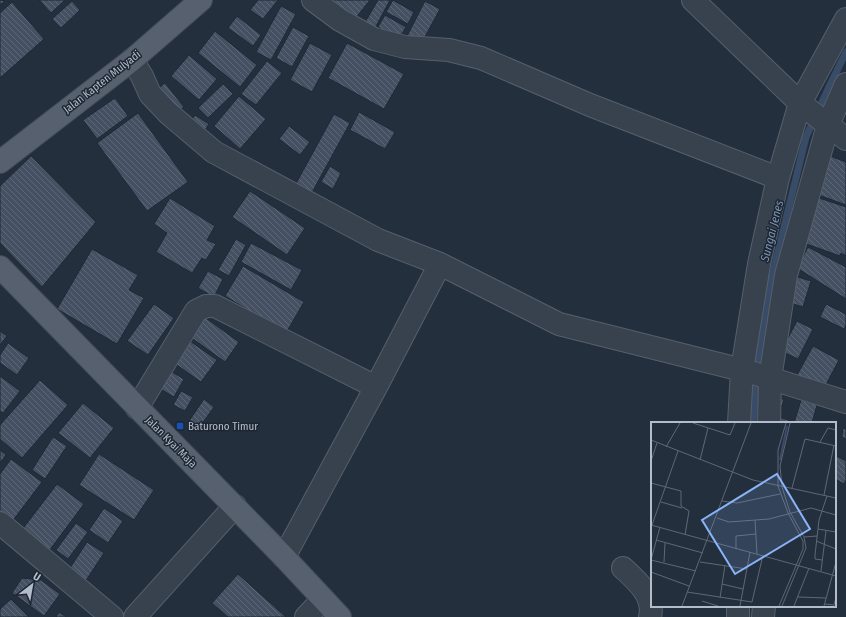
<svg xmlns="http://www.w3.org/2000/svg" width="846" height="617" font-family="'Fira Sans Condensed',sans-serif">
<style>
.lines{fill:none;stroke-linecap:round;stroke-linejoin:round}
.stream{stroke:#394c67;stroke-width:7}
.building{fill:url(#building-back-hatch);stroke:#1f2835}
.minor-casing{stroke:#565f6c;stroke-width:24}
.major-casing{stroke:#414a57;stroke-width:24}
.minor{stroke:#38414e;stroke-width:22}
.major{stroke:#56606e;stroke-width:22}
.transit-dot{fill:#1a4fb4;stroke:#1d2633;stroke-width:1.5}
.labels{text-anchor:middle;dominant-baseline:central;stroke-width:3;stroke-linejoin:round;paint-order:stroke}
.street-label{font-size:11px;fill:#b4bcc9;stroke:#1d2633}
.poi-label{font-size:11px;fill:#b4bcc9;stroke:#1d2633;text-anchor:start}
.water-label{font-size:12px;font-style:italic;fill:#7c92b1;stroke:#1d2633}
.inset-river{fill:none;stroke:#394c67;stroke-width:2}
.inset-road{fill:none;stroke:#5e6776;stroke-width:1}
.view{fill:#8ab4f8;fill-opacity:0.15;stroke:#8ab4f8;stroke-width:2}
.inset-edge{fill:none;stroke:#b4bcc9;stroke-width:2}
</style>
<defs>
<pattern id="building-back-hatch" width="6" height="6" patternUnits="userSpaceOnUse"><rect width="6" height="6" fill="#455162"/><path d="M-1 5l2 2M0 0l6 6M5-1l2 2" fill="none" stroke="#5d6877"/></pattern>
</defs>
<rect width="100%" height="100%" fill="#242f3e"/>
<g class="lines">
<path class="stream" d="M753,423L758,363L770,285L806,137L829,87L846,52"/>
</g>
<path class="building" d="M0,0L5,1L0,5Z
M39,0H65L51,13Z
M258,0H278L263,19L250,10Z
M324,0H370L351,24Z
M378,0H390L374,30L364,24Z
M393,0L414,12L408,24L386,12Z
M72,1L80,10L61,28L52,19Z
M425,1L440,9L420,46L406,38Z
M12,2L44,39L0,78V13Z
M281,6L296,14L271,60L256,52Z
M385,15L406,27L399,39L378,27Z
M237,16L261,35L253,46L228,28Z
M293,27L309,36L292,67L276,58Z
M215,31L257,65L240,87L198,53Z
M310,43L332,55L312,92L290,80Z
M347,43L404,74L384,109L328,78Z
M189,55L217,79L199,100L171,76Z
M267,61L282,73L256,105L241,94Z
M165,83L184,107L174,115L155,91Z
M223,84L233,94L208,118L198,108Z
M239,96L266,119L240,149L214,126Z
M115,98L128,116L97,139L83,120Z
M359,112L395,132L385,149L350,130Z
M138,113L188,182L147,211L97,143Z
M334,114L350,123L309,198L293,189Z
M195,115L209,124L203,133L189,124Z
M289,126L310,142L300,155L279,139Z
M31,156L96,222L42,287L0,243V186Z
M830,156L846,162V205L816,194Z
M330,166L341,173L333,189L321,182Z
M250,191L305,228L287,255L232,217Z
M816,197L846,207V256L841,253L840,256L801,242Z
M170,198L215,226L207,240L216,244L206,260L202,258L192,273L156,252L167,233L154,224Z
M236,239L246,245L229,276L218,270Z
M251,243L302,270L291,290L241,262Z
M808,247L846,267V299L797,268Z
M92,249L138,275L129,290L144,298L117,344L57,309Z
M243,266L304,302L286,333L225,296Z
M208,271L223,279L214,297L198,288Z
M794,276L811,281L803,307L787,302Z
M154,304L174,318L148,355L127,341Z
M826,304L846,314V325L844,329L820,317Z
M203,316L239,342L225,362L189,336Z
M797,321L813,329L798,359L781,351Z
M0,331L7,336L0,345Z
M190,341L217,360L201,382L174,363Z
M8,343L29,358L17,375L0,363V355Z
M813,346L839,360L822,392L796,377Z
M167,369L184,379L174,397L157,387Z
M0,376L20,391L3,413L0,411Z
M40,380L68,405L22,458L0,439V425Z
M181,391L193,397L185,411L173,405Z
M776,395L784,400L782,406L774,403Z
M204,399L214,407L199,428L189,421Z
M801,400L817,405L812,423H794Z
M83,403L114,428L90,458L58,433Z
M779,417L791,421L790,423H777Z
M843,428L846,429V439L842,437Z
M53,437L67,446L45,479L32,470Z
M0,450L6,455L0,463Z
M99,454L154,490L134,520L79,485Z
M835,455L846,461V480L844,484L835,479Z
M11,459L42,482L11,523L0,515V474Z
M57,484L84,504L49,551L21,531Z
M104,508L123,521L108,543L89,530Z
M76,523L88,532L68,559L56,550Z
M87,542L104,553L83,585L66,574Z
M238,574L286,617H228L212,603Z
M22,578L41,580L60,594L44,616L12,593Z
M11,599L29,617H0V609Z
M59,612L66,617H56Z"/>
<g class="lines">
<defs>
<path id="minor" d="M313,0L340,20L374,39L405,47L449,50L481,58L590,105L778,178
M693,0L800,103L846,139
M132,60L142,76L150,94L168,113L214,152L378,240L440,264L559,324L750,372L846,402
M137,408L196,311L206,306H215L376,387
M739,423L742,370L759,264L778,178L800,103L846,19
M769,423L770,379L786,275L828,125L846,84
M0,523L112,617
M284,557L376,387L440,264
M623,568C637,581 655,596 650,617
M738,606V617
M135,617L235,506
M306,617L323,599
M763,617L764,606"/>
<path id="major" d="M0,162L132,60L201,0
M0,267L284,557L340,617"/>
</defs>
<use href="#minor" class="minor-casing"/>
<use href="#major" class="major-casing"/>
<use href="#minor" class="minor"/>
<use href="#major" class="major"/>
</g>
<rect class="transit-dot" x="176" y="422" width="8" height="8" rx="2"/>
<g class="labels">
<g class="street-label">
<text transform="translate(102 82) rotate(-38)">Jalan Kapten Mulyadi</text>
<text transform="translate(171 442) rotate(45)">Jalan Kyai Maja</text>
</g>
<g class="poi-label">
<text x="188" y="426">Baturono Timur</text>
</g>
<g class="water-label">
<text transform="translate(772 231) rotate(-76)">Sungai Jenes</text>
</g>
</g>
<g transform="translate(651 422)">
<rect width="185" height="185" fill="#242f3e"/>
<path class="inset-river" d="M129,38L136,4"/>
<path class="inset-road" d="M42,1L79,13L84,1M0,18L102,58L185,76M169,20L177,6L185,8M15,25L29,1M49,38L57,6M0,39L6,21M0,61L30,69V84L38,89L34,113M141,66L154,17L185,24M173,73L183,23M71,79L86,81L129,72M10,80L31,86M66,96L78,100L118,97L160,86L185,93M104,98L106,132M0,103L185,154M1,103L27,29M167,107L185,110M153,115L166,114M5,118L52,131M165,119L185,127M85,127V114L105,112M0,138L45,149M0,138L9,105M171,138L164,137V133L168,98L176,74M13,140L14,121M49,140L96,147M170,149L175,109M0,150L38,164M71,162L92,167M36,170L101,180L112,133M147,175L175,176M69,176L74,143M51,179L67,184M174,182L183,183L185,175M31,184L100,1M89,184L99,130M128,184L152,127V119L137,91L127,64V28L135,1M131,184L155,126L153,115L139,90L131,65L129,44L139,1M143,184L158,146M173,184L185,140"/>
<path class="view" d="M126,52L159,107L84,152L51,98Z"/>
<rect width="185" height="185" class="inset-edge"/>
</g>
<g transform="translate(32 585) rotate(31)" stroke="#1d2633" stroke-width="3" paint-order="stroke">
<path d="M0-3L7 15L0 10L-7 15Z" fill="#b4bcc9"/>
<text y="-6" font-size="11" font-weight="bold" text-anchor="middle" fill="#b4bcc9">U</text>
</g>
</svg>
